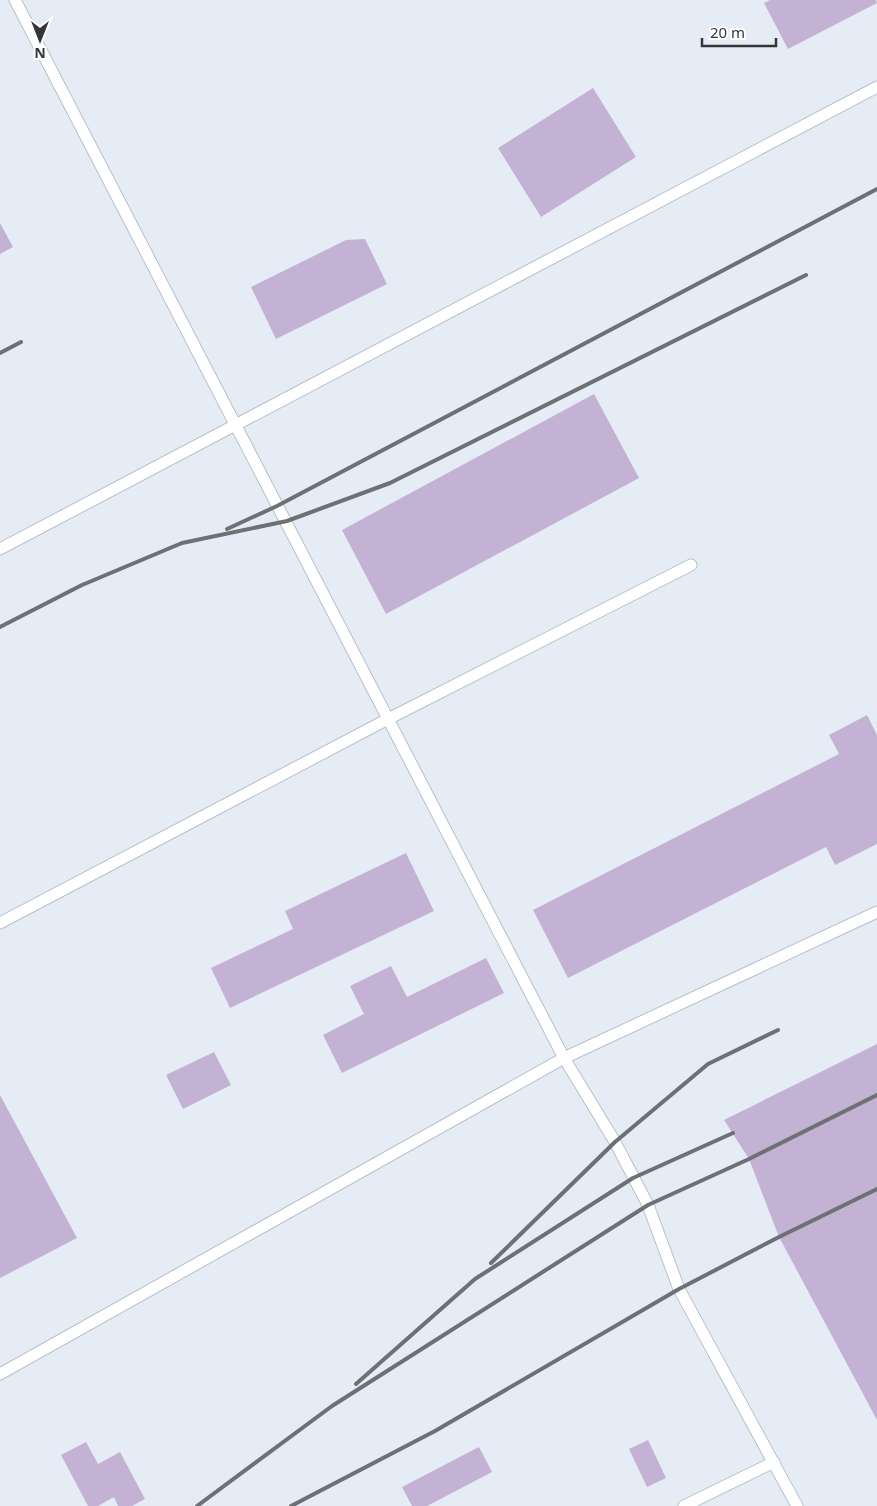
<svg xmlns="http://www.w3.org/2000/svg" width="877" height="1506" font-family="'Noto Sans',sans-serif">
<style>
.building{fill:#c4b2d5}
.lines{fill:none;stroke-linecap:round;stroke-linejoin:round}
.service-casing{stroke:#babfc8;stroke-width:13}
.service{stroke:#fff;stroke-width:11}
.rail{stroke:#6d7075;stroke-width:4}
</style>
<rect width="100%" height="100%" fill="#e6ecf5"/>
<path class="building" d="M770,0H876L877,3L788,49L764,3Z
M593,88L636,157L541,217L498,148Z
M0,223L13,247L0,254Z
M365,239L387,284L276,339L251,287L346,240Z
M594,394L639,478L386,614L342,530Z
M867,715L877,735V844L835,865L826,847L568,978L533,910L839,754L829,735Z
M406,853L434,911L230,1008L211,968L293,929L285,911Z
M486,958L504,993L342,1073L323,1035L364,1014L350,986L391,966L407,997Z
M877,1044V1420L779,1237L749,1159L724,1120Z
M214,1052L231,1085L183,1109L166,1075Z
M0,1095L77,1238L0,1278Z
M648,1440L666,1478L647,1487L629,1449Z
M86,1442L98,1464L120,1452L145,1499L132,1506H118L114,1497L98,1506H88L61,1455Z
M479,1447L492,1472L427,1506H412L402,1487Z"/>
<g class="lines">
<defs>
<path id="service" d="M15,0L564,1058L615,1142L648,1205L679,1289L797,1506
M0,549L877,87
M0,923L388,719L691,565
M0,1374L564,1058L877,912
M684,1506L774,1462"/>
</defs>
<use href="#service" class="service-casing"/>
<use href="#service" class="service"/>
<path class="rail" d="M0,353L21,342
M227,529L277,506L877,189
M0,627L82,585L182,543L287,521L390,483L806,275
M491,1263L615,1142L708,1064L778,1030
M356,1384L475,1279L633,1178L733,1133
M197,1506L332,1406L648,1205L749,1159L877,1095
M291,1506L435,1431L679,1289L779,1237L877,1189"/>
</g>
<g transform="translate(40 40) rotate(180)" stroke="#ffffff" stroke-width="4" paint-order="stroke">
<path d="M0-4L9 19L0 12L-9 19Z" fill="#333539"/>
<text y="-8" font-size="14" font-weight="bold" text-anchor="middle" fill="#333539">N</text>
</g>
<path d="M702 38v8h74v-8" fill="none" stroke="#333539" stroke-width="2.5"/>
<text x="710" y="38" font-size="15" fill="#333539" stroke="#ffffff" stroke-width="4" paint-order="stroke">20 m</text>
</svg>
